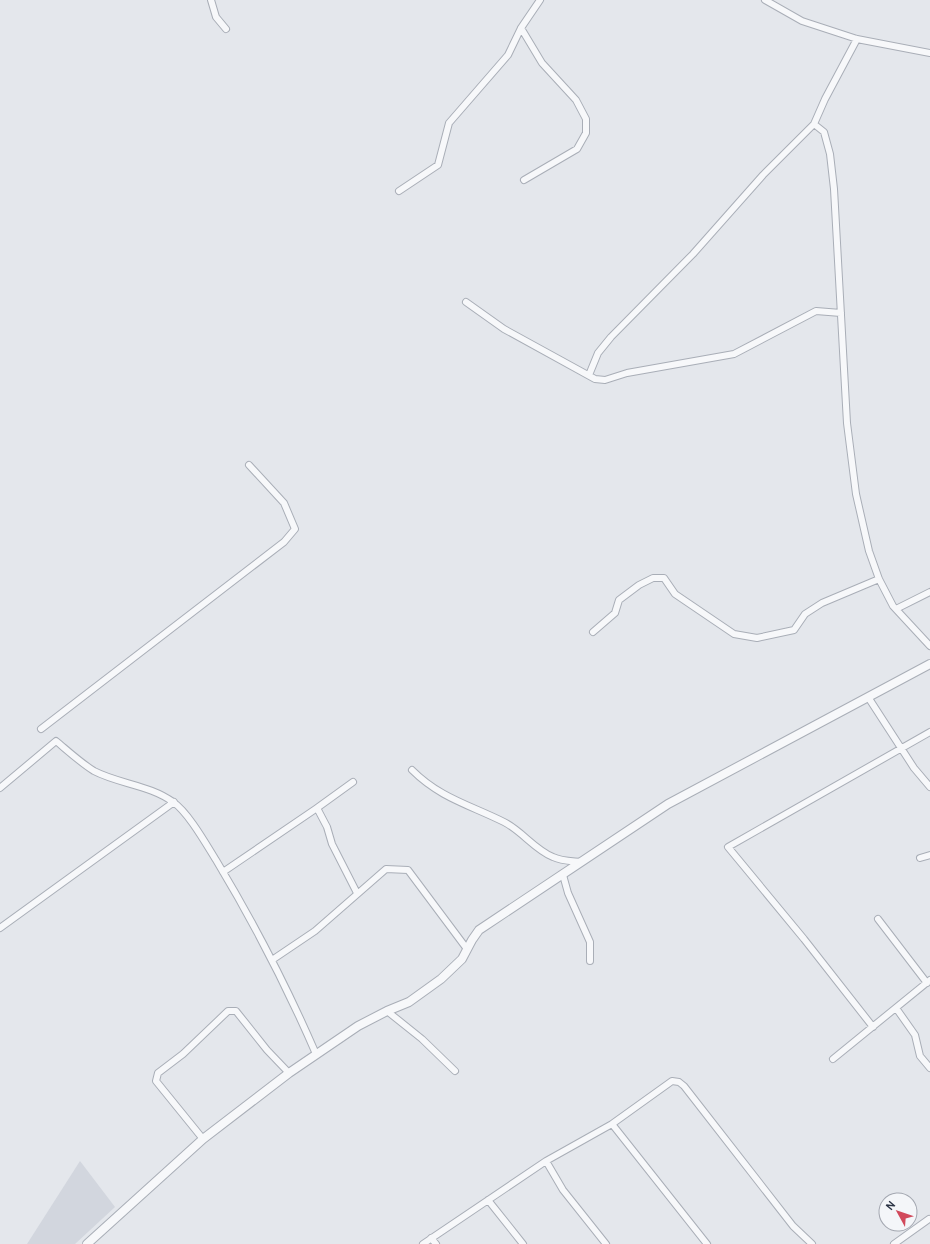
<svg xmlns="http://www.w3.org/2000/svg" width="930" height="1244" font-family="Cabin,sans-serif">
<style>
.built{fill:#d2d6de}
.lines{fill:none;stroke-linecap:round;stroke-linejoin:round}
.minor-casing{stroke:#a9aeb7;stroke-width:8}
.tertiary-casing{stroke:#a9aeb7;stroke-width:10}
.minor{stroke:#f7f8fa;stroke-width:6}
.tertiary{stroke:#f7f8fa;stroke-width:8}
</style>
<rect width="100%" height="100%" fill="#e4e7ec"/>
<path class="built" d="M80,1161L115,1207L75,1244H27Z"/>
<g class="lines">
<defs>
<path id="minor" d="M211,0L216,17L226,29
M765,0L802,21L857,39L930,53
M521,28L542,63L576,100L586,119V133L577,149L524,180
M857,39L825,99L814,124L824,132L830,154L834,189L847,423L856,494L869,551L879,579L893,606L930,646
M399,191L438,165L449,123L508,55L521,28L540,0
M466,302L504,329L595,379L605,380L627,373L734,354L816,311L841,313
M589,375L598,353L611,337L693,254L763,175L814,124
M896,609L930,592
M593,632L615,613L619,600L639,585L653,578H664L675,594L734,634L757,638L794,630L805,614L822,603L879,579
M868,697L914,768L930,787
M41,729L284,542L295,529L284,503L249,465
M412,770C440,798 470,805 504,822C522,831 535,850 553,857C561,861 572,861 581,862
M353,782L317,808L327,827L332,844L357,893
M0,788L56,741C68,751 81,763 94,771C119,784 150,785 173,802C188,812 206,844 216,860C254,923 287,987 316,1054
M920,858L930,855
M223,872L317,808
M563,875L568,893L590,942V961
M878,919L927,983
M0,928L174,802
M272,960L315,931L386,869L408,870L467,949
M896,1008L915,1035L920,1056L930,1068
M387,1011L422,1039L455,1071
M873,1027L804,939L728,847L930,732
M833,1059L930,980
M612,1124L672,1081L679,1082L684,1086L793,1226L812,1244
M203,1139L156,1081L158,1073L183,1054L228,1011H236L267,1050L289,1073
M546,1161L563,1190L606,1244
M488,1200L523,1244
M431,1238L436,1244
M423,1244L546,1161L612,1124L707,1244
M894,1244L929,1219"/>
<path id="tertiary" d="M87,1244L203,1139L289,1073L358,1026L387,1011L409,1002L441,979L462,959L472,940L479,930L668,804L930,664"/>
</defs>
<use href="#minor" class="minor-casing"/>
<use href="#tertiary" class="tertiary-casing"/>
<use href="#minor" class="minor"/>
<use href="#tertiary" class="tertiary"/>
</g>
<g transform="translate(898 1212) rotate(310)"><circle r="19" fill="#f4f6f9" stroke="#a4a8b1"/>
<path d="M0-3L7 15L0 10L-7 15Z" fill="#d1495b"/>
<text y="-6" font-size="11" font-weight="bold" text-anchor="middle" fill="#2b3445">N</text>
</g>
</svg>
